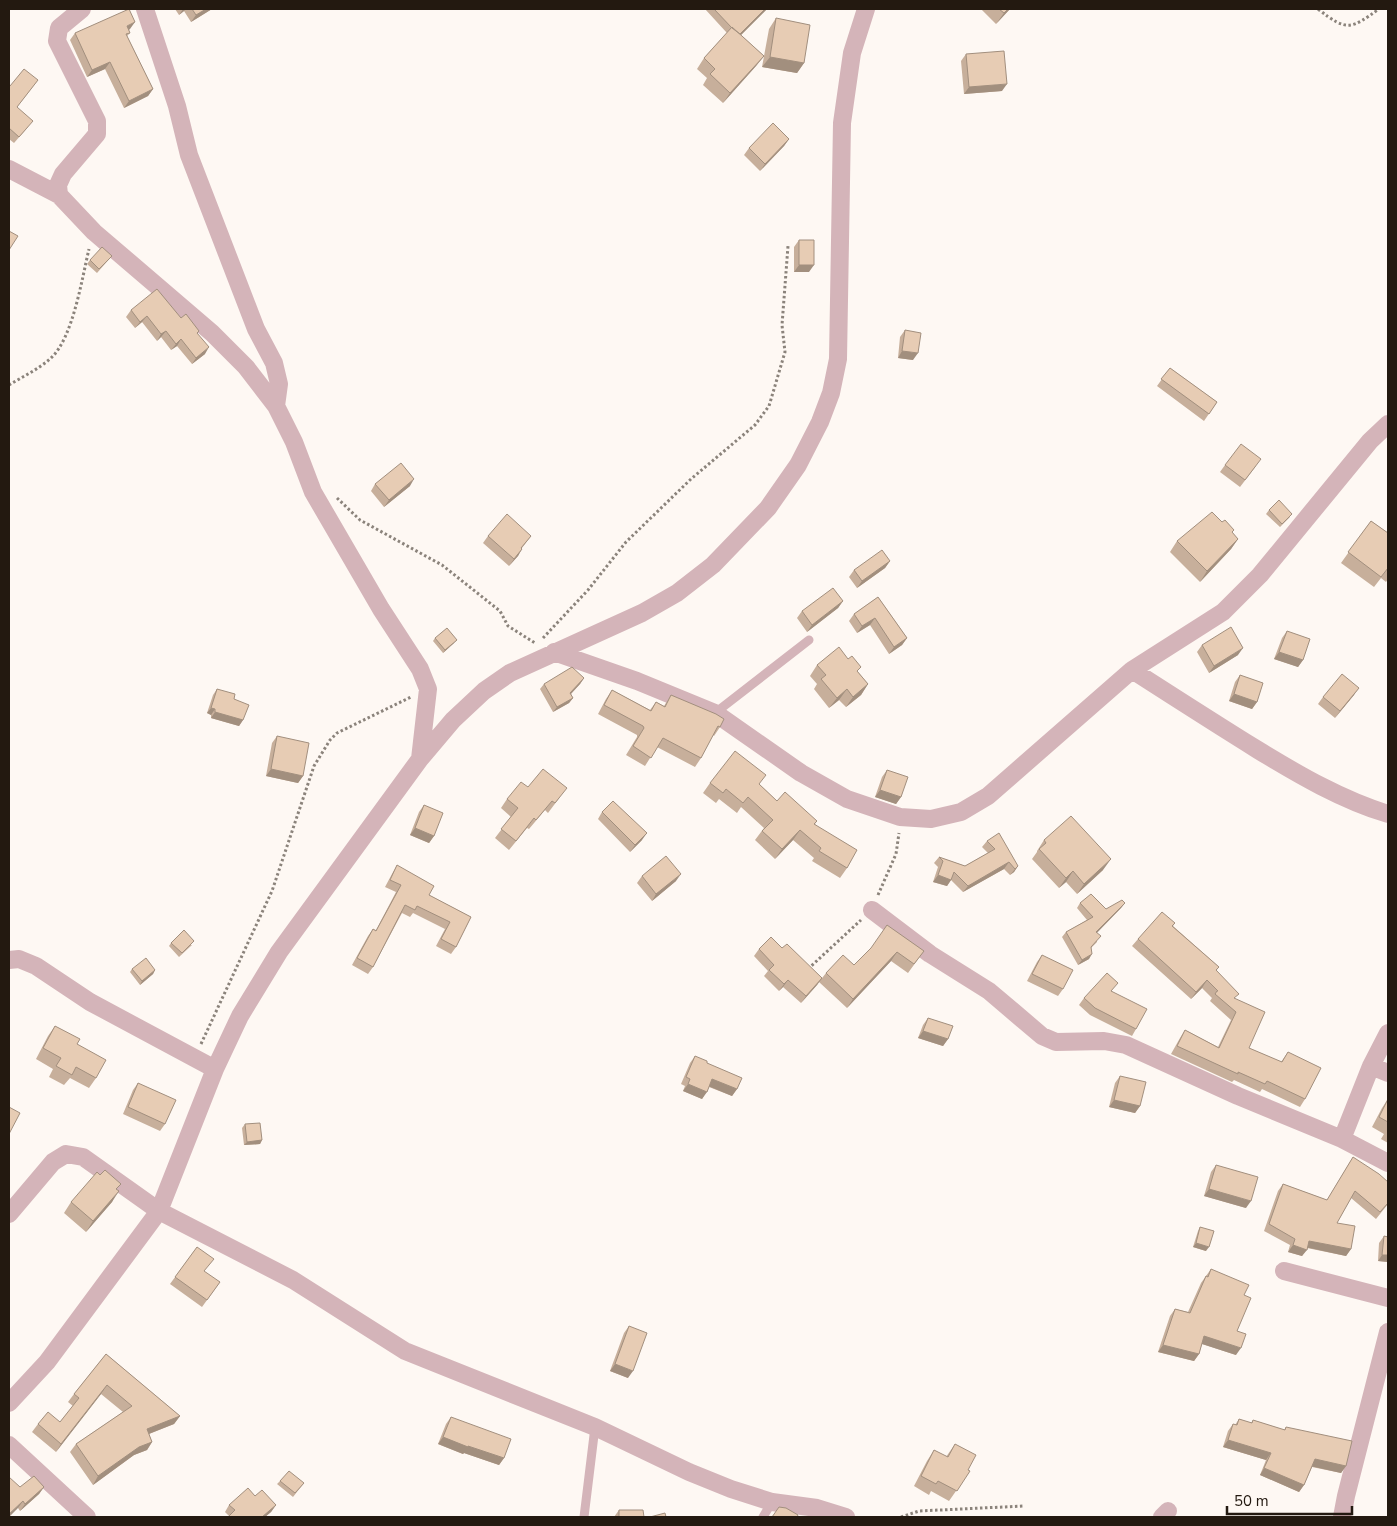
<svg xmlns="http://www.w3.org/2000/svg" width="1397" height="1526" font-family="'Nunito Sans',sans-serif">
<style>
.lines{fill:none;stroke-linecap:round;stroke-linejoin:round}
.path{stroke:#8b837b;stroke-width:3;stroke-dasharray:2.5 2.5;stroke-linecap:butt}
.lane{stroke:#d4b4b9;stroke-width:9}
.street{stroke:#d4b4b9;stroke-width:18}
.wall{fill:#c7af9b}
.shaded-wall{fill:#a28f7e}
.building{fill:#e7ccb4;stroke:#a28f7e}
</style>
<rect width="100%" height="100%" fill="#fef8f3"/>
<g class="lines">
<path class="path" d="M1318,9C1347,32 1351,29 1379,9
M9,385C22,377 39,369 51,358C73,338 82,278 89,249
M337,498L360,520L442,565L500,611L508,626L535,643
M543,638L588,590L626,542L691,479L755,425L769,406L785,352L782,325L788,246
M878,895L896,854L899,833
M808,969L861,920
M201,1044L272,891L314,766L330,740L337,733L411,697
M901,1517L919,1511L1024,1506"/>
<path class="lane" d="M715,713L809,640
M584,1517L595,1427
M763,1517L772,1502"/>
<path class="street" d="M82,9L59,28L57,41L97,121V134L63,174L58,185L59,195L94,232L212,333L246,367L276,406L294,442L313,492L381,609L420,669L428,689L420,759
M145,9L177,106L189,155L256,329L274,363L279,384L276,406
M9,169L59,195
M554,652L637,681L715,713L801,773L847,799L900,817L931,819L961,812L988,796L1132,670L1223,612L1260,575L1370,441L1388,424
M1132,670C1174,697 1216,724 1258,750C1299,775 1342,800 1388,814
M872,910L930,954L989,991L1042,1036L1056,1042L1104,1041L1126,1045L1238,1096L1342,1139
M9,960L19,959L36,966L90,1002L215,1069
M1388,1033L1371,1066L1342,1139L1388,1163
M1371,1066L1388,1073
M9,1214L53,1162L66,1154L83,1157L159,1211L293,1280L405,1351L595,1427L689,1472L731,1489L772,1502L817,1508L846,1517
M1284,1271L1388,1298
M9,1403L47,1362L159,1211L215,1069L240,1016L279,952L420,759L453,720L484,691L510,673L642,613L677,593L713,565L768,508L798,465L820,422L831,393L838,359L842,123L852,53L866,9
M9,1445L87,1517
M1162,1517L1168,1511
M1342,1517L1346,1496L1388,1332"/>
</g>
<path class="wall" d="M175,9H212L191,22L184,11L179,15Z
M705,9H767L741,35L764,56L756,66L723,103L703,85L707,78L697,69L704,58L727,33Z
M981,9H1010L996,24Z
M776,18L804,63L797,73L762,67L769,29Z
M130,29L129,30L130,33L127,36L153,89L148,96L124,108L105,69L87,77L70,40L75,33Z
M966,54L1002,91L964,94L961,61Z
M38,80L17,107L28,127L14,143L9,139V85L10,86Z
M789,139L784,146L760,171L744,155L749,148Z
M799,240L809,272H794V247Z
M112,256L97,273L87,264L90,260Z
M131,310L181,318L197,333L205,354L192,364L177,346L171,350L161,337L157,341L142,322L135,328L126,317Z
M905,330L913,360L898,358L900,337Z
M1170,368L1217,402L1204,421L1157,386Z
M1225,465L1256,466L1240,487L1220,472Z
M375,484L410,486L384,507L371,491Z
M1269,510L1290,517L1280,527L1266,514Z
M1371,521L1388,533V579L1386,582L1381,578L1374,587L1341,563Z
M1222,522L1238,539L1231,549L1200,582L1170,552L1177,541Z
M488,536H531L522,548L518,556L509,566L483,543Z
M890,561L885,568L857,588L849,577L854,570Z
M878,597L907,638L902,645L889,654L870,625L857,633L849,621L854,614Z
M843,601L838,608L807,632L797,618L802,611Z
M1287,631L1303,660L1298,667L1274,659L1282,638Z
M435,638L454,643L443,653L433,641Z
M1202,645L1238,655L1209,673L1197,652Z
M817,665L858,672L868,684L861,695L846,707L839,700L829,708L814,689L817,684L810,676Z
M1240,675L1257,702L1252,709L1229,701L1235,682Z
M584,678L580,684L571,694L573,698L569,703L553,712L540,689L544,684Z
M217,689L234,699L243,720L239,726L211,718V715L207,713L213,695Z
M612,690L650,710L656,702L664,706L671,695L720,727L714,736L713,735L701,758L695,767L657,747L645,766L626,755L637,737V735L598,714L606,699Z
M1354,695L1335,718L1318,704L1323,697Z
M277,736L303,776L298,783L266,776L272,743Z
M887,770L901,797L896,804L875,797L882,777Z
M710,783L759,784L777,801L817,821L815,824L847,868L840,878L812,861L814,858L793,840L775,859L755,840L764,828L741,807L737,813L719,799L716,803L703,793Z
M528,787L560,797L548,813L545,810L529,829L527,828L509,850L495,838L511,817L501,808L507,799Z
M424,805L434,836L429,843L410,835L419,812Z
M602,812L642,840L630,852L598,819Z
M1044,840L1103,870L1077,894L1066,882L1059,888L1032,859L1037,852V851Z
M987,841L1018,866L1014,872L1010,875L1004,869L963,892L951,880L947,886L933,882L938,867L934,863L939,857L965,866L988,853L982,847Z
M397,865L429,895L471,917L456,947L451,954L436,946L445,929L413,913L410,917L402,913L373,967L368,974L352,965L368,936L373,929L376,930L396,892L385,887L393,872Z
M642,876L676,881L652,901L637,883Z
M1080,903L1106,909L1125,903L1121,908L1097,932V942L1091,948L1089,959L1078,965L1062,937L1066,932L1087,920L1077,908Z
M1175,923L1173,926L1219,967L1216,971L1235,999L1249,1048L1281,1062L1288,1052L1305,1099L1300,1107L1262,1089L1260,1092L1234,1080L1232,1082L1171,1054L1180,1038L1185,1030L1218,1047L1231,1020L1210,1001L1212,998L1202,988L1191,999L1132,946L1138,939Z
M171,943L192,945L179,957L169,946Z
M782,948L822,978L817,985L801,1003L783,987L779,991L764,976L768,971L754,956L759,949Z
M871,948L924,951L908,973L891,961L847,1008L819,982L826,973L854,965Z
M1042,955L1063,989L1058,996L1027,981L1037,962Z
M132,969L155,970L153,974L140,985L130,972Z
M1112,991L1136,1029L1132,1036L1090,1015L1079,1005L1084,998Z
M928,1018L948,1039L943,1046L918,1038L923,1025Z
M55,1026L77,1044L96,1078L89,1088L70,1078L64,1085L49,1077L53,1069L36,1059L48,1036Z
M695,1056L707,1063L737,1089L732,1096L709,1087L702,1099L683,1091L685,1086L681,1084L690,1063Z
M1120,1076L1140,1106L1135,1113L1109,1107L1115,1083Z
M138,1083L165,1124L160,1131L123,1114L133,1090Z
M1388,1099V1143L1381,1139L1384,1134L1372,1127L1382,1108Z
M245,1124L262,1140L260,1144L244,1145L242,1128Z
M1353,1157L1388,1204L1376,1219L1351,1198L1337,1223L1351,1249L1346,1256L1307,1248L1302,1256L1288,1252L1290,1245L1264,1231L1278,1191L1283,1184L1327,1200Z
M1216,1165L1246,1208L1204,1196L1211,1172Z
M117,1190L112,1202L86,1232L64,1213L71,1202Z
M1200,1227L1206,1251L1193,1247L1198,1231Z
M1384,1236L1388,1237V1262L1378,1261L1379,1243Z
M197,1247L204,1272L220,1282L202,1307L170,1284Z
M1211,1269L1244,1295L1237,1331L1236,1355L1202,1344L1199,1354L1194,1361L1158,1352L1170,1316L1175,1309L1188,1312L1201,1283Z
M629,1326L628,1378L610,1371L624,1333Z
M106,1354L180,1416L174,1424L149,1434L152,1442L147,1450L134,1455L93,1485L70,1452L76,1444L123,1412L101,1394L56,1452L32,1432L38,1424L60,1422L73,1406L68,1402L74,1394Z
M451,1417L504,1458L499,1465L464,1453L463,1454L438,1444L446,1424Z
M1239,1419L1251,1423L1253,1420L1284,1430L1286,1427L1346,1466L1341,1473L1312,1467L1304,1485L1299,1492L1260,1475L1266,1460L1223,1447L1228,1431L1233,1424L1235,1425Z
M955,1444L968,1470L970,1471L949,1501L931,1491L929,1495L914,1486L927,1461L934,1450L946,1457Z
M280,1481L304,1483L293,1497L277,1484Z
M20,1487H44L39,1494L20,1511L18,1508Z
M255,1496L276,1505L271,1512L265,1517H228L229,1516L225,1512L229,1505Z
M619,1510L644,1517H614Z"/>
<path class="shaded-wall" d="M183,9H186L184,11L179,15Z
M206,9H212L191,22L196,15Z
M765,9H767L735,41L738,35Z
M1008,9H1010L996,24L1004,13Z
M135,22L130,29L122,33L127,26Z
M764,56L756,66L723,103L730,93Z
M770,57L804,63L797,73L762,67Z
M110,62L105,69L87,77L92,70Z
M1007,84L1002,91L964,94L969,87Z
M153,89L148,96L124,108L129,101Z
M789,139L784,146L760,171L765,164Z
M799,265H814L809,272H794Z
M147,316L142,322L135,328L140,322Z
M166,331L161,337L157,341L161,334Z
M181,339L177,346L171,350L176,344Z
M209,347L205,354L192,364L196,358Z
M902,351L918,353L913,360L898,358Z
M414,479L410,486L384,507L389,500Z
M1238,539L1231,549L1200,582L1207,571Z
M522,549L518,556L509,566L514,559Z
M890,561L885,568L857,588L862,581Z
M843,601L838,608L807,632L812,625Z
M875,618L870,625L857,633L862,626Z
M907,638L902,645L889,654L894,647Z
M457,640L454,643L443,653L445,650Z
M1243,648L1238,655L1209,673L1214,666Z
M1279,652L1303,660L1298,667L1274,659Z
M584,678L580,684L566,699L570,693Z
M868,684L861,695L846,707L853,697Z
M1359,688L1354,695L1335,718L1340,711Z
M847,689L839,700L829,708L837,698Z
M1234,694L1257,702L1252,709L1229,701Z
M573,698L569,703L553,712L557,707Z
M211,708L215,709L211,715L207,713Z
M215,712L243,720L239,726L211,718Z
M271,769L303,776L298,783L266,776Z
M880,790L901,797L896,804L875,797Z
M415,828L434,836L429,843L410,835Z
M800,830L793,840L775,859L782,849Z
M647,833L642,840L630,852L635,845Z
M1111,859L1103,870L1077,894L1084,884Z
M1009,862L1004,869L963,892L968,886Z
M1018,866L1014,872L1010,875L1015,869Z
M1073,871L1066,882L1059,888L1066,878Z
M681,874L676,881L652,901L656,894Z
M938,875L951,880L947,886L933,882Z
M1125,903L1121,908L1093,937L1096,932Z
M897,952L891,961L847,1008L853,999Z
M1092,954L1089,959L1078,965L1082,960Z
M155,970L153,974L140,985L142,981Z
M822,978L817,985L801,1003L806,996Z
M788,980L783,987L779,991L784,984Z
M1207,980L1202,988L1191,999L1196,992Z
M923,1031L948,1039L943,1046L918,1038Z
M712,1079L737,1089L732,1096L708,1086Z
M688,1084L707,1092L702,1099L683,1091Z
M1114,1100L1140,1106L1135,1113L1109,1107Z
M262,1140L260,1144L244,1145L247,1142Z
M1209,1189L1251,1201L1246,1208L1204,1196Z
M119,1191L112,1202L86,1232L93,1221Z
M1309,1241L1351,1249L1346,1256L1305,1247Z
M1196,1243L1209,1247L1206,1251L1193,1247Z
M1293,1245L1307,1250L1302,1256L1288,1252Z
M1382,1255H1388V1262L1378,1261Z
M1204,1336L1241,1348L1236,1355L1199,1343Z
M1163,1345L1199,1354L1194,1361L1158,1352Z
M615,1364L633,1371L628,1378L610,1371Z
M107,1385L101,1394L56,1452L61,1444Z
M180,1416L174,1424L141,1437L147,1429Z
M443,1437L468,1446L504,1458L499,1465L464,1453L463,1454L438,1444Z
M1228,1440L1271,1453L1266,1460L1223,1447Z
M152,1442L147,1450L134,1455L93,1485L98,1476L139,1447Z
M1315,1459L1346,1466L1341,1473L1310,1466Z
M1264,1468L1304,1485L1299,1492L1260,1475Z
M44,1487L39,1494L20,1511L25,1504Z
M23,1501L18,1508L9,1517V1514Z
M276,1505L271,1512L265,1517H262Z"/>
<path class="building" d="M129,9L135,22L127,26L130,33L126,34L153,89L129,101L110,62L92,70L75,33Z
M192,9H206L196,15Z
M714,9H765L740,34L732,28Z
M999,9H1008L1004,13Z
M776,18L810,25L804,63L770,57Z
M732,27L764,56L730,93L710,74L715,69L704,58Z
M1004,51L1007,84L969,87L966,54Z
M24,69L38,80L17,107L33,121L19,137L9,128V85L10,86Z
M773,123L789,139L765,164L749,148Z
M9,231L18,236L9,250Z
M799,240H814V265H799Z
M102,247L112,256L99,269L90,260Z
M157,289L181,318L186,314L199,331L197,333L209,347L196,358L181,339L176,344L166,331L161,334L147,316L140,322L131,310Z
M905,330L921,333L918,353L902,351Z
M1170,368L1217,402L1209,414L1161,379Z
M1241,444L1261,459L1245,480L1225,465Z
M401,463L414,479L389,500L375,484Z
M1279,500L1292,514L1282,524L1269,510Z
M1212,512L1222,522L1225,520L1234,530L1232,532L1238,539L1207,571L1177,541Z
M507,514L531,536L521,548L522,549L514,559L488,536Z
M1371,521L1388,533V568L1381,577L1348,552Z
M882,550L890,561L862,581L854,570Z
M833,588L843,601L812,625L802,611Z
M878,597L907,638L894,647L875,618L862,626L854,614Z
M1231,627L1243,648L1214,666L1202,645Z
M447,628L457,640L445,650L435,638Z
M1287,631L1310,639L1303,660L1279,652Z
M839,647L848,659L852,656L861,667L857,671L868,684L853,697L847,689L837,698L821,679L826,675L817,665Z
M572,667L584,678L570,693L573,698L557,707L544,684Z
M1342,674L1359,688L1340,711L1323,697Z
M1240,675L1263,683L1257,702L1234,694Z
M217,689L235,694L234,699L249,705L243,720L215,712V709L211,708Z
M612,690L651,711L656,702L665,707L671,695L716,714L724,719L720,727L718,726L701,758L663,738L651,758L633,746L644,728L643,726L604,705Z
M277,736L309,743L303,776L271,769Z
M735,751L766,775L759,784L777,801L785,792L817,821L814,824L857,850L847,868L819,851L821,848L800,830L782,849L762,831L773,820L748,797L743,803L726,789L723,793L710,783Z
M543,769L567,788L555,803L552,801L536,820L534,818L516,841L501,829L518,808L507,799L521,782L528,787Z
M887,770L908,777L901,797L880,790Z
M613,801L647,833L635,845L602,812Z
M424,805L443,813L434,836L415,828Z
M1071,816L1111,859L1084,884L1073,871L1066,878L1039,849L1046,843L1044,840Z
M999,833L1018,866L1015,869L1009,862L968,886L954,872L951,880L938,875L943,861L939,857L965,866L995,849L987,841Z
M666,856L681,874L656,894L642,876Z
M397,865L434,886L429,895L471,917L456,947L441,939L450,922L417,906L415,910L405,905L373,967L357,958L373,929L376,931L401,885L390,880Z
M1091,894L1106,909L1122,900L1125,903L1096,932L1101,936L1091,947L1092,954L1082,960L1066,932L1093,917L1080,903Z
M1162,912L1175,923L1172,926L1219,967L1216,970L1239,994L1234,998L1265,1012L1249,1048L1282,1062L1288,1052L1321,1068L1305,1099L1267,1081L1265,1084L1238,1072V1074L1177,1046L1185,1030L1219,1048L1236,1012L1215,994L1217,991H1218L1207,980L1196,992L1138,939Z
M887,925L924,951L914,964L897,952L853,999L826,973L843,955L854,965L871,948Z
M184,930L194,941L182,953L171,943Z
M771,937L782,948L787,944L822,978L806,996L788,980L784,984L769,970L774,965L759,949Z
M1042,955L1073,970L1063,989L1032,974Z
M146,958L155,970L142,981L132,969Z
M1107,973L1118,983L1111,991L1147,1009L1136,1029L1095,1008L1084,998Z
M928,1018L953,1026L948,1039L923,1031Z
M55,1026L80,1039L77,1044L106,1060L96,1078L76,1067L72,1075L56,1066L61,1058L43,1048Z
M695,1056L707,1061V1063L742,1078L737,1089L712,1079L707,1092L688,1084L690,1079L686,1077Z
M1120,1076L1146,1082L1140,1106L1114,1100Z
M138,1083L176,1100L165,1124L128,1107Z
M1388,1099V1122L1379,1117Z
M9,1107L20,1113L9,1134Z
M260,1123L262,1140L247,1142L245,1124Z
M1353,1157L1379,1174L1388,1182V1203L1380,1212L1355,1191L1337,1223L1355,1226L1351,1249L1309,1241L1307,1250L1293,1245L1295,1239L1269,1224L1283,1184L1327,1200Z
M1216,1165L1258,1177L1251,1201L1209,1189Z
M105,1170L121,1184L116,1189L119,1191L93,1221L71,1202L97,1172L100,1175Z
M1200,1227L1214,1231L1209,1247L1196,1243Z
M1384,1236L1388,1237V1255H1382Z
M197,1247L214,1259L204,1271L220,1282L207,1300L175,1277Z
M1211,1269L1249,1285L1244,1295L1251,1298L1237,1331L1246,1334L1241,1348L1204,1336L1199,1354L1163,1345L1175,1309L1190,1313L1206,1276L1208,1277Z
M629,1326L647,1333L633,1371L615,1364Z
M106,1354L180,1416L147,1429L152,1442L139,1447L98,1476L76,1444L132,1406L107,1385L61,1444L38,1424L48,1412L60,1422L79,1398L74,1394Z
M451,1417L511,1439L504,1458L468,1446V1447L443,1437Z
M1239,1419L1252,1423L1253,1420L1285,1430L1286,1427L1352,1441L1346,1466L1315,1459L1304,1485L1264,1468L1271,1453L1228,1440L1233,1424L1237,1425Z
M955,1444L976,1455L968,1470L970,1471L957,1491L938,1481L936,1484L921,1476L934,1450L948,1457Z
M289,1471L304,1483L295,1493L280,1481Z
M34,1476L44,1487L25,1504L23,1501L9,1514V1477L20,1487Z
M248,1488L255,1496L262,1490L276,1505L262,1517H230L229,1516L235,1510L229,1505Z
M779,1507L786,1508L798,1515L797,1517H772Z
M619,1510H643L644,1517H619Z
M665,1513L666,1517H650Z"/>
<rect width="1397" height="1526" fill="none" stroke="#231910" stroke-width="20"/>
<path d="M1227 1506v8h125v-8" fill="none" stroke="#231910" stroke-width="2.5"/>
<text x="1234" y="1506" font-size="15" fill="#231910" stroke="#fef8f3" stroke-width="4" paint-order="stroke">50 m</text>
</svg>
